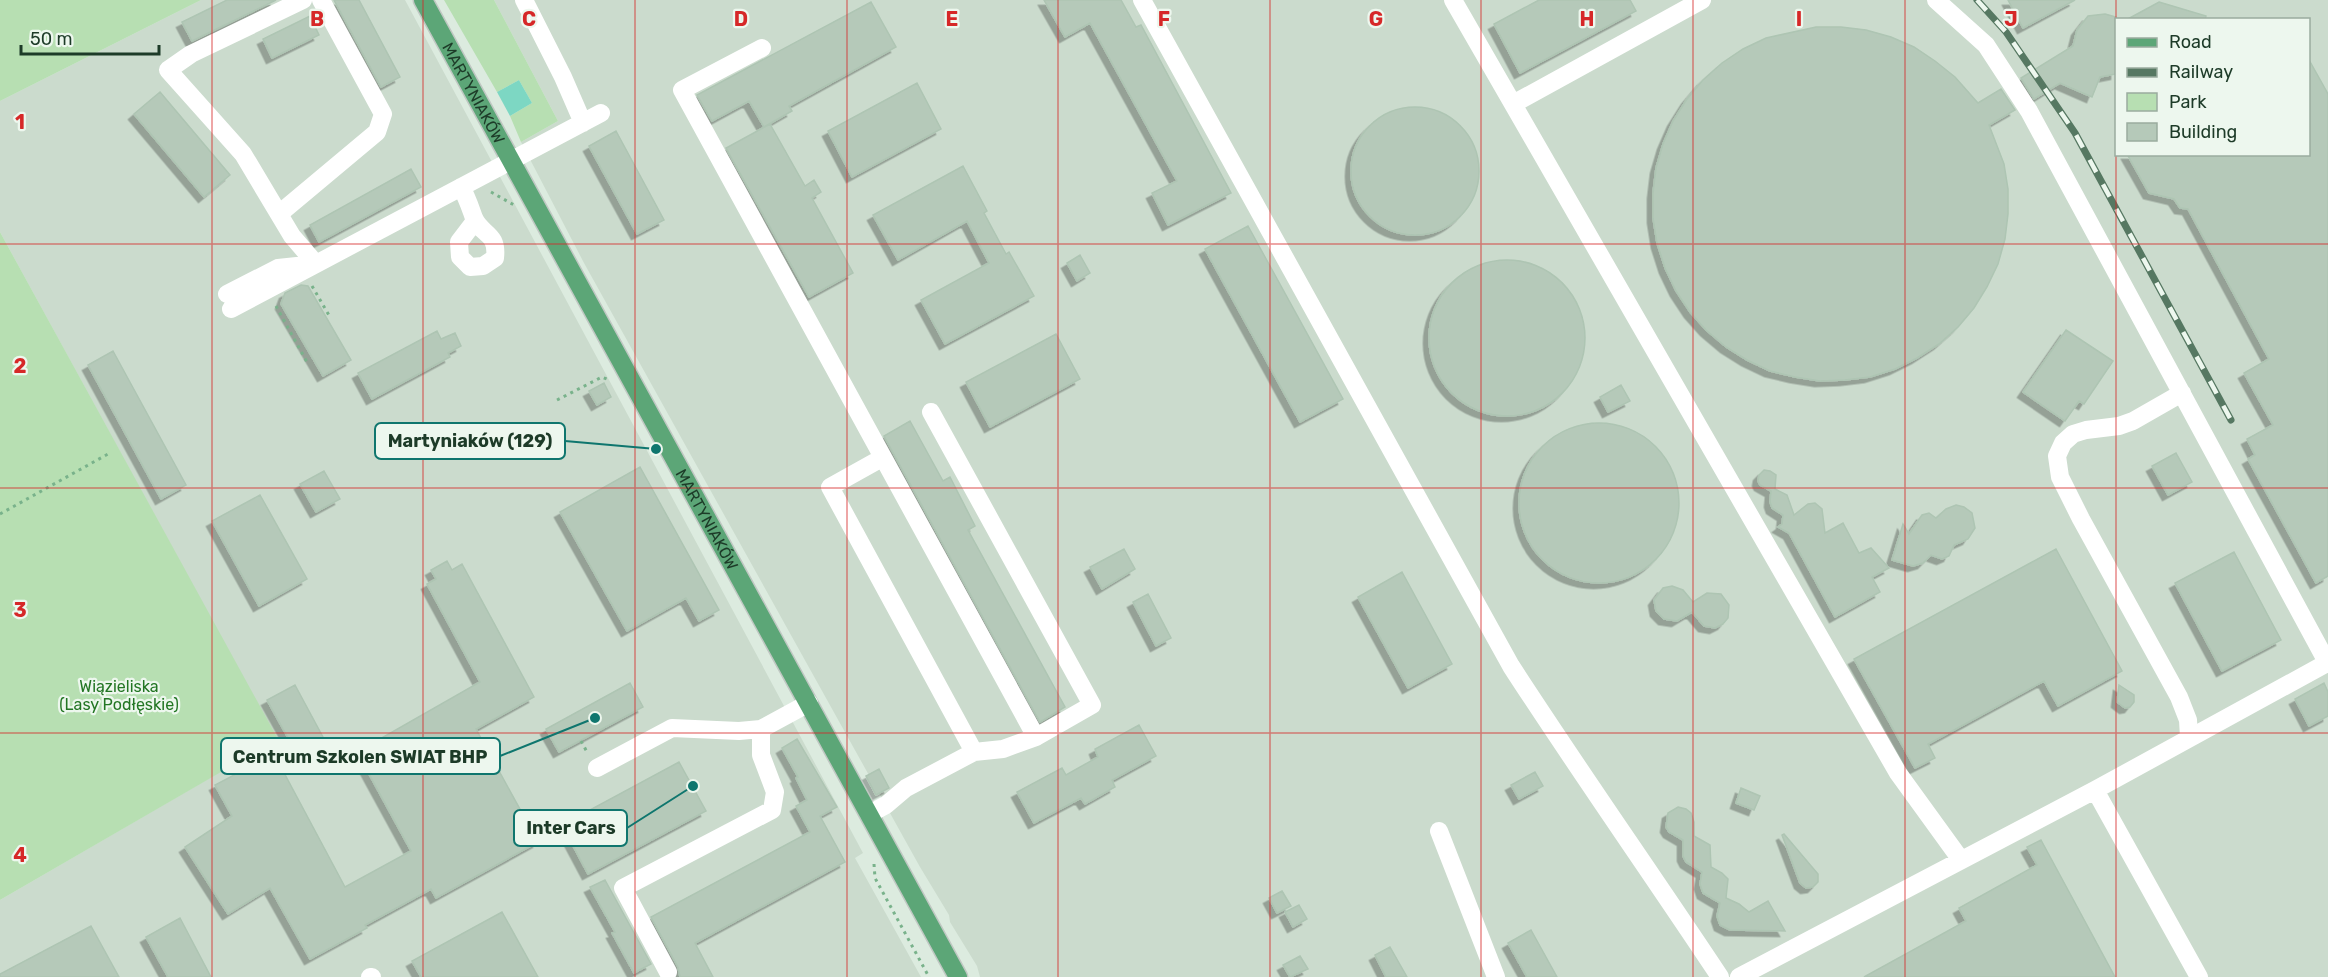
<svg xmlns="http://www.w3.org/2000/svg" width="2328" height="977" font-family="Rubik,sans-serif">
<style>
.built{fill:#cbdbcd;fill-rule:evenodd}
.green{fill:#b7dfb2}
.water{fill:#7dd7c3}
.building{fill:#b5c9b9;stroke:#aec5b3;stroke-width:1.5;filter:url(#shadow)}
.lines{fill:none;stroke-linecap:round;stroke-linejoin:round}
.major-casing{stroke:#c0c8c3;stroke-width:21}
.path{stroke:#79b28b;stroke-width:3;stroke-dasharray:3 4.5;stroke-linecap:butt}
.minor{stroke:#fff;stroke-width:18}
.major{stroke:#5ca677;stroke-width:18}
.rail-casing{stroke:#567862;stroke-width:7}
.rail{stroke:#edf7ee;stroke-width:4.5;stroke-dasharray:14;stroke-linecap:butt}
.grid{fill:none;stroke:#d62828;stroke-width:1.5;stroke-opacity:0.55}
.labels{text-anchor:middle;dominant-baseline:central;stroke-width:4.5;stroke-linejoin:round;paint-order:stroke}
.street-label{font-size:16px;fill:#1d3b28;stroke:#edf7ee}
.park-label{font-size:16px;fill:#237624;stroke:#edf7ee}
.grid-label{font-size:20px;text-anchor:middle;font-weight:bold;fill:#d62828;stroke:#edf7ee;stroke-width:4.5;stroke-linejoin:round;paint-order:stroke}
.leader{fill:none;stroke:#0f766e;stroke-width:2}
.callout-dot{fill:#0f766e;stroke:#edf7ee;stroke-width:2}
.callout{fill:#edf7ee;stroke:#0f766e;stroke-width:2}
.callout-label{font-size:18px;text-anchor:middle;font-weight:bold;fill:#1d3b28}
</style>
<defs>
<filter id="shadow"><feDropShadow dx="-5.5" dy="5.5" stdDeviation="0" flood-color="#0004"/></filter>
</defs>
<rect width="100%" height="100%" fill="#dcebdf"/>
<path class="built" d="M201,0H405L863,853L855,858L921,977H0V900L277,739L0,232V101Z
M494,0H2328V977H980L977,966L950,922L949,915L920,867L584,263L521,142L558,121ZM2116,20H2308V154H2116Z"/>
<path class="green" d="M0,0H201L0,101Z
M444,0H494L558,121L521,142L510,116L532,103L519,80L497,92Z
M0,232L278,739L0,900Z"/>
<path class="water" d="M519,80L532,103L510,116L497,92Z"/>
<path class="building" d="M227,0H276L192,41L182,22Z
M334,0H359L400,77L381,87Z
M1044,0H1121L1136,27L1141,25L1231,193L1168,225L1152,193L1177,181L1090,23L1065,37Z
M1539,0H1630L1636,11L1520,73L1494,24Z
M2008,0H2075L2023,28Z
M871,2L896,47L789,106L792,111L764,127L749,101L712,121L697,95Z
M2159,2L2206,16L2205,20H2126Z
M2105,14L2116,17V74L2100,77L2092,97L2060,83L2034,99L2021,78L2073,46L2077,30L2088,16Z
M310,16L319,35L272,58L263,39Z
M1816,27H1841L1866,30L1891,37L1914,47L1935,61L1955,77L1978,103L2001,89L2015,110L1989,125L2004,164L2008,189V214L2005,239L1998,264L1987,287L1974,308L1958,327L1939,344L1917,358L1895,369L1870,377L1845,380L1820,381L1795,377L1770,371L1747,360L1726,347L1706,330L1690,312L1676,291L1665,268L1657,243L1653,218V193L1656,168L1663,144L1673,121L1687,99L1703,80L1722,63L1743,49L1766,38Z
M2308,58L2328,94V576L2316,583L2248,459L2255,455L2247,439L2273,425L2244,373L2269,359L2188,209L2180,208L2174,199L2149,193L2127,154H2308Z
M917,83L941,129L852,177L828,131Z
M160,92L230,175L204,197L134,114Z
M1351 171a64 64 0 1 1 128 0a64 64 0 1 1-128 0Z
M770,124L805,186L814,180L821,192L812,198L853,273L809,297L726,148Z
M616,131L664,220L637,234L589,146Z
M963,166L987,211L984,213L1006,254L1009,252L1034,296L945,344L921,300L989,263L967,221L898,260L873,215Z
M411,169L421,187L319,242L310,225Z
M1248,226L1343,399L1300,422L1205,249Z
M1080,255L1090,273L1077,281L1067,263Z
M1429 338a78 78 0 1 1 156 0a78 78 0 1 1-156 0Z
M301,285L308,286L351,360L323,376L281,304L285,293Z
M2066,330L2113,361L2084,404L2079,401L2065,421L2023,392Z
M437,331L441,339L455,333L461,346L448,353L450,357L372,399L358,373Z
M1056,334L1080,379L990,427L966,382Z
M113,351L186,485L161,499L88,365Z
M604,383L611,397L597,405L589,391Z
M1621,385L1630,401L1608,412L1600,397Z
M910,421L943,481L950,477L975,526L968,530L1065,707L1040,722L884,436Z
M1519 503a80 80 0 1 1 160 0a80 80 0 1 1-160 0Z
M2176,453L2192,482L2168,495L2152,466Z
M640,467L719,610L699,621L686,598L627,631L560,512Z
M1764,470L1770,471L1776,475L1775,489L1787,495L1794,515L1808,504L1815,503L1822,509L1825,533L1843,523L1859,553L1871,548L1889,568L1872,577L1880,592L1835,617L1789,533L1778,527L1782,524L1783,515L1772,508L1770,502L1771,491L1760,485L1758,481L1759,475Z
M324,471L340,499L316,512L300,484Z
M260,495L307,579L259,606L212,521Z
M1956,505L1964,507L1972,513L1975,528L1968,539L1954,545L1949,556L1942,559L1931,555L1923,563L1913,566L1892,560L1903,524L1909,534L1922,515L1929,513L1936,518L1946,509Z
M1124,549L1135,569L1102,589L1090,567Z
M2056,549L2122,671L2058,706L2044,681L1928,744L1935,758L1915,768L1854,659Z
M2234,552L2281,640L2222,671L2175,583Z
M447,561L452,570L462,564L534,697L476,729L538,842L436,898L431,889L365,925L367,928L310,959L270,888L228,914L185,847L232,816L215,785L274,754L345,887L411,851L357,752L480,682L427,584L436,579L431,570Z
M1402,572L1452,664L1408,688L1358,597Z
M1672,586L1683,590L1693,602L1707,593L1721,594L1729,605L1728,618L1723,624L1715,628L1704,626L1692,612L1677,621L1664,619L1656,611L1654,600L1663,588Z
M1148,594L1171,638L1156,646L1133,602Z
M630,683L643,707L559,752L546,729Z
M2324,683L2328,692V716L2309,726L2295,699Z
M295,685L324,739L297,754L267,700Z
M2119,685L2134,695V702L2130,707L2125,708L2117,702Z
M1139,725L1156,756L1112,780L1115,787L1085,804L1081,798L1034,823L1017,792L1062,768L1066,775L1098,757L1095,749Z
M797,739L837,807L820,816L845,862L695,943L713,977H680L678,967L651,917L810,832L796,806L807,800L796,778L798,777L782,748Z
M679,762L706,811L588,874L562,825Z
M879,769L889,788L876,795L866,776Z
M1535,772L1543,786L1519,799L1511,785Z
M1741,788L1760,796L1754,810L1736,803Z
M1678,807L1686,809L1691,813L1694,822V836L1710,845L1711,867L1722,873L1728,879L1726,898L1739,904L1749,912L1768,901L1785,931L1730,930L1720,925L1717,916L1720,903L1703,893L1700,884L1702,872L1686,862L1683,856V840L1669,832L1666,827L1668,813Z
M1784,834L1818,874V882L1813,887L1806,888L1800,883L1782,835Z
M2041,840L2115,977H1864L1966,921L1959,908L2037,865L2027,847Z
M605,880L651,964L634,973L612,933L615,932L590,887Z
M1282,891L1291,906L1277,913L1269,898Z
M1299,905L1307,919L1293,927L1285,912Z
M502,912L538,977H421L412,961Z
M180,918L211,977H168L146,937Z
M91,926L119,977H0V974Z
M1531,930L1557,977H1527L1508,943Z
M1390,947L1407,977H1386L1375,955Z
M1300,956L1308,969L1290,977L1283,965Z"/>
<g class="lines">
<defs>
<g id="major">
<path id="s1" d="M423,0L958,977"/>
</g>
</defs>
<use href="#major" class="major-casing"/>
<path class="path" d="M491,192L514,205
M312,286L330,317
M276,306L308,364
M557,400L602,377L609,380
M0,514L108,454
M581,741L587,752
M874,864L875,878L929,977"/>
<path class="minor" d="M524,0L563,77L583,123
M1142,0L1511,666C1579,771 1651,873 1720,977
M1453,0L1898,773L1961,860
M1936,0L1986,45L2029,111L2328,664
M762,48L682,90L1036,737
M1513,104L1702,0
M461,187C467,197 470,207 474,218C482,236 498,232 495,258L483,266L470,267L460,257L459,242L475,221
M279,214L377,132L383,114L321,0
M227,294L278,268L316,264L601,113
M231,309L316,264L292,236L243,154L168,70L191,54L303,0
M2182,393L2133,421L2119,426L2086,430L2073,434L2063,443L2057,456L2060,477L2081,519L2179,697L2188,720L2189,737
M882,458L830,487L974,752
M597,768L672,728L739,731L761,729
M2095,790L2199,977
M869,814L886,805L906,788L974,752L1003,749L1036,737L1092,705L931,412
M1439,831L1496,977
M668,972L623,888L772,810L775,792L761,755V729L809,703
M370,977H372
M1739,977L2095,790L2327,663"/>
<use href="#major" class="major"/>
<defs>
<path id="rail" d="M1977,0L2006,32L2075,133L2231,420"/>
</defs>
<use href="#rail" class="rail-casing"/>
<use href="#rail" class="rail"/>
</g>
<path class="grid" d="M212,0V977M423,0V977M635,0V977M847,0V977M1058,0V977M1270,0V977M1481,0V977M1693,0V977M1905,0V977M2116,0V977M0,244H2328M0,488H2328M0,733H2328"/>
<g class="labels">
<g class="street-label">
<text stroke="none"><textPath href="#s1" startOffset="106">MARTYNIAKÓW</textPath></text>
<text stroke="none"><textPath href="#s1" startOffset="592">MARTYNIAKÓW</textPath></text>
</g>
<g class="park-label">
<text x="119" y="686">Wiązieliska<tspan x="119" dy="18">(Lasy Podłęskie)</tspan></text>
</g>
</g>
<g class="grid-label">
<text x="317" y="26">B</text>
<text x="529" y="26">C</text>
<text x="741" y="26">D</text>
<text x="952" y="26">E</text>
<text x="1164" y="26">F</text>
<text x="1376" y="26">G</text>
<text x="1587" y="26">H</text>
<text x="1799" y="26">I</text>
<text x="2011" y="26">J</text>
<text x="20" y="129">1</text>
<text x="20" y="373">2</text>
<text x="20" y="617">3</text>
<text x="20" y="862">4</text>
</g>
<path class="leader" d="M656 449L565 441M595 718L500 756M693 786L627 828"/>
<g class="callout-dot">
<circle cx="656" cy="449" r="6"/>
<circle cx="595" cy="718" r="6"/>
<circle cx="693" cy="786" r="6"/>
</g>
<g class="callout">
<rect x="375" y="423" width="190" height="36" rx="6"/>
<rect x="221" y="738" width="279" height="36" rx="6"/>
<rect x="514" y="810" width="113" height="36" rx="6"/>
</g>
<g class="callout-label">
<text x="470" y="447">Martyniaków (129)</text>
<text x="360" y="763">Centrum Szkolen SWIAT BHP</text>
<text x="571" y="834">Inter Cars</text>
</g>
<rect x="2115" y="18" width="195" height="138" fill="#edf7ee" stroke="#9aac9f" stroke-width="1.5"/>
<rect x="2127" y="38" width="30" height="9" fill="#5ca677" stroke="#9aac9f" stroke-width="1.5"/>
<text x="2169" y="48" font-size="18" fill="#1d3b28">Road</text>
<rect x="2127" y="68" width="30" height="9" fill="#567862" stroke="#9aac9f" stroke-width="1.5"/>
<text x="2169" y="78" font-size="18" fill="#1d3b28">Railway</text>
<rect x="2127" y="93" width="30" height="18" fill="#b7dfb2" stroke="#9aac9f" stroke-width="1.5"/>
<text x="2169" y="108" font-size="18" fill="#1d3b28">Park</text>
<rect x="2127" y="123" width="30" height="18" fill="#b5c9b9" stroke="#9aac9f" stroke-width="1.5"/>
<text x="2169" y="138" font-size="18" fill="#1d3b28">Building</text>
<path d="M21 45v9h138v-9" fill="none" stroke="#1d3b28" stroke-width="3"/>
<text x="30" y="45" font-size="18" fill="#1d3b28" stroke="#edf7ee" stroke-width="4.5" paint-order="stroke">50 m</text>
</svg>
